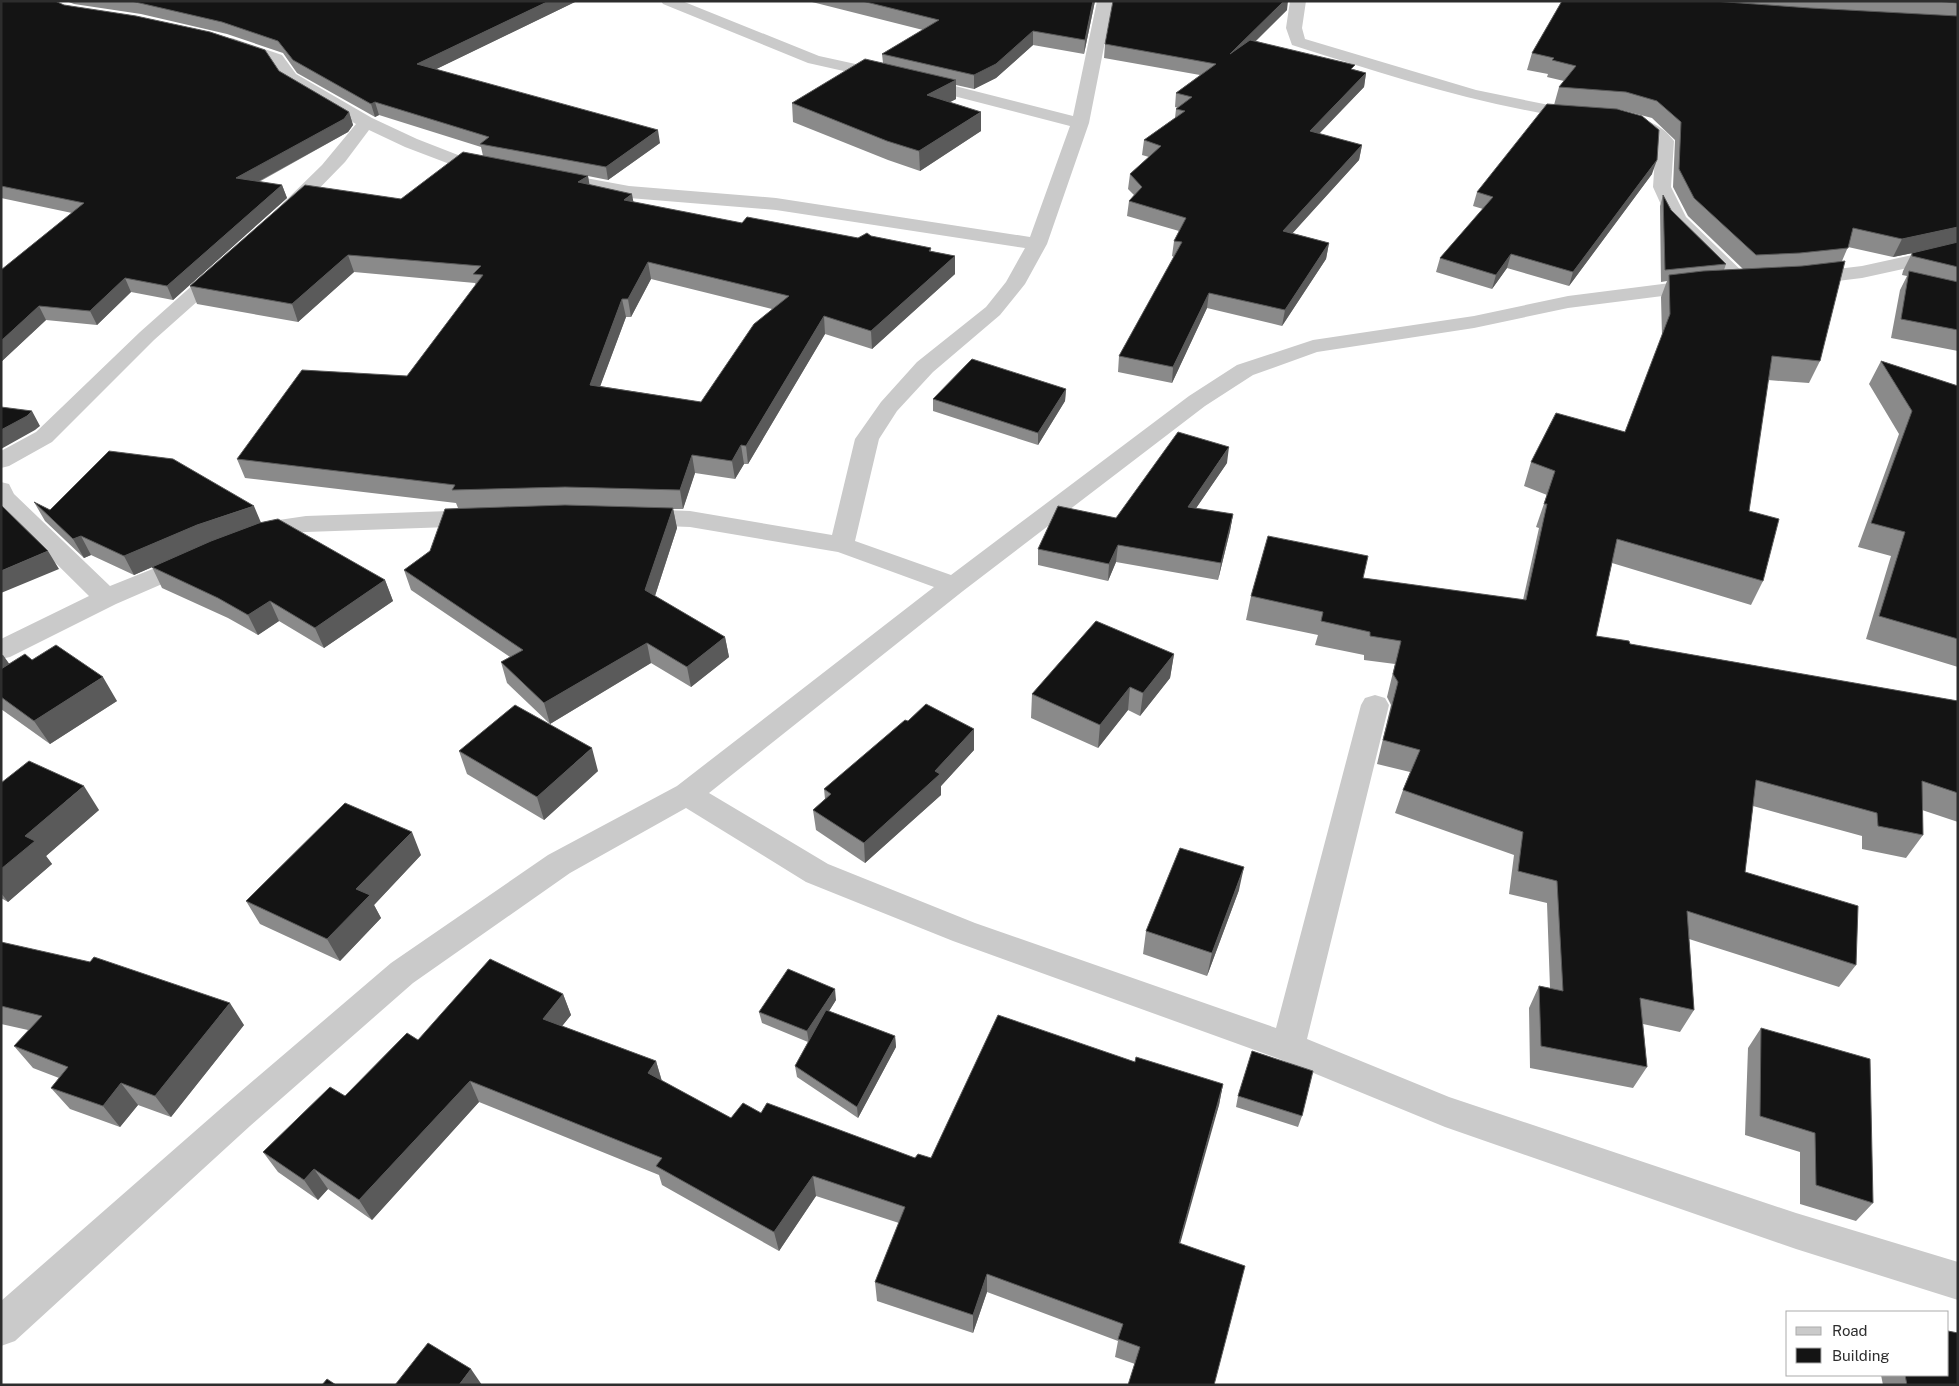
<svg xmlns="http://www.w3.org/2000/svg" width="1959" height="1386" font-family="'Public Sans',sans-serif">
<style>
.lines{fill:none;stroke-linecap:round;stroke-linejoin:round}
.minor{fill:#cacaca;fill-rule:evenodd}
.wall{fill:#8a8a8a;fill-rule:evenodd}
.shaded-wall{fill:#5a5a5a}
.building{fill:#141414;stroke:#5a5a5a;fill-rule:evenodd}
</style>
<rect width="100%" height="100%" fill="#fff"/>
<g class="lines">
<path class="minor" d="M661,1H682L819,56L947,84L1073,116L1097,1H1113L1089,123L1047,244L1025,284L1000,315L933,372L897,411L879,439L855,541L951,575L1189,396L1237,365L1313,340L1474,316L1568,296L1702,279L1709,281L1712,285L1709,289L1702,291L1568,308L1474,328L1317,352L1253,375L1205,406L963,591L709,793L828,864L975,923L1276,1028L1361,705L1365,698L1375,695L1385,698L1389,705L1307,1039L1449,1097L1796,1213L1958,1262V1300L1796,1249L1445,1127L1277,1058L953,941L806,882L686,808L570,873L413,983L250,1126L15,1341L1,1346V1301L226,1104L391,963L548,855L677,786L934,587L838,552L690,527L639,525L630,523L627,517L630,511L639,509L690,511L832,535L855,439L881,402L917,362L986,307L1006,282L1025,248L776,210L629,198L553,184L546,182L544,178L546,174L553,172L629,186L776,198L1030,237L1070,126L946,94L808,63L663,4Z
M1290,1H1306L1302,28L1305,39L1476,90L1544,104L1586,110L1589,114L1586,118L1580,119C1481,106 1387,75 1292,45L1286,28Z
M232,38L282,55L296,74L372,118L417,139L458,155L497,163L500,167L497,171L491,172L447,163L405,147L369,130L345,162L303,205L292,216L285,218L278,216L276,212L278,208L322,165L356,124L284,82L270,61L226,46L224,43L226,40Z
M1625,114C1644,119 1662,124 1674,141L1671,187L1686,217L1749,278L1752,282L1749,286L1742,288L1735,286L1668,220L1653,187L1656,142L1639,128L1619,123L1616,119L1619,115Z
M1958,245V257L1862,278L1804,285L1797,283L1794,279L1797,275L1804,273L1862,266Z
M220,265L227,267L230,271L227,275L154,340L52,442L9,466L1,468V451L36,432L140,332L213,267Z
M1,482L9,484L14,494L110,586L190,554L199,556L203,562L199,568L116,604L10,657L1,659V639L89,596L1,509Z
M478,510L487,512L490,518L487,524L478,526L306,532L284,534L256,544L247,542L244,536L247,530L272,521L306,516Z"/>
</g>
<path class="wall" d="M1,1L64,5L279,71L349,112L353,125L348,132L259,182L282,185L287,198L173,300L131,292L97,325L46,320L1,362V270L72,213L1,198Z
M66,1H577L436,69L660,143L608,180L588,176L589,185L633,202L742,223L858,238L871,236L931,248V251L955,256V274L872,349L825,334L748,464H744L735,479L695,473L683,509H673L677,528L655,596L725,637L729,657L691,687L651,663L550,724L507,683L501,662L510,657L411,590L404,570L430,551L458,508L456,503L245,478L237,459L407,376L476,285L475,283L354,272L298,322L197,304L190,286L401,199L483,156L481,147L379,115L375,117L297,73L283,53L227,34L141,14L74,4ZM651,279L772,309L701,402L600,386L626,317H631Z
M808,1H1095L1084,54L1033,45L996,78L974,89L956,85V99L950,102L981,131L920,171L888,160L793,122L792,103L883,63L882,54L923,30Z
M1562,1H1958V351L1891,338L1900,290L1907,276L1902,275L1903,271L1912,253L1893,257L1848,247L1842,261L1820,361L1809,383L1768,380L1749,511L1763,581L1751,605L1612,563L1596,636L1630,644L1958,701V822L1922,810L1923,835L1906,858L1862,849V836L1753,806L1745,872L1856,965L1839,987L1689,939L1694,1010L1680,1032L1643,1024L1647,1067L1633,1088L1530,1068L1529,1008L1539,986L1550,988L1547,903L1509,894L1514,855L1395,813L1403,790L1410,772L1377,764L1391,705L1387,697L1395,664L1364,660V655L1315,645L1318,635L1246,620L1251,596L1363,578L1523,600L1539,528L1536,527L1547,495L1524,486L1531,462L1625,432L1662,336L1661,297L1667,281L1661,282L1660,206L1663,195L1671,210L1726,264L1724,270L1743,269L1688,216L1673,187L1675,140L1652,118L1618,109L1652,174L1569,286L1507,268L1492,289L1436,272L1440,258L1483,209L1473,206L1477,192L1554,105L1559,87L1564,81L1547,77L1548,74L1527,70L1532,53Z
M1287,10L1256,41L1366,73L1364,87L1319,134L1362,145L1359,160L1292,233L1329,243L1326,259L1282,326L1207,308L1172,383L1118,372L1119,356L1174,257L1172,256L1174,241L1179,231L1127,216L1129,201L1134,195L1128,189L1130,174L1149,157L1142,155L1144,140L1175,118L1176,109L1178,108L1175,107L1176,93L1200,75L1104,58L1105,44Z
M1881,361L1958,386V667L1866,639L1891,556L1858,547L1899,434L1869,384Z
M1066,389L1065,401L1038,445L933,411V399Z
M1227,463L1196,508L1233,514L1230,531L1218,580L1116,562L1108,581L1038,565V549L1116,518Z
M34,502L50,510L261,522L385,580L393,601L324,648L279,621L258,635L228,618L162,588L152,567L170,559L134,575L91,555L84,558L45,521Z
M1,653L9,664L32,660L117,701L50,744L1,709Z
M1174,654L1170,678L1140,716L1128,710L1098,748L1031,718L1032,694Z
M908,721L974,729V750L941,786V795L865,863L816,830L813,810L825,799L824,789Z
M459,751L598,771L544,820L467,774Z
M1,783L99,810L46,856L52,864L8,902L1,898Z
M421,855L374,905L381,918L340,961L260,924L246,901Z
M1239,890L1207,976L1143,954L1146,931Z
M1,942L244,1025L171,1117L138,1105L120,1127L70,1109L51,1088L59,1078L33,1068L14,1046L28,1030L1,1024Z
M563,994L571,1015L562,1026L656,1061L662,1081L731,1118L761,1113L915,1158H931L1135,1062L1223,1084L1219,1105L1135,1364L1115,1357L1118,1341L987,1292L973,1333L877,1301L875,1282L899,1223L816,1196L779,1251L662,1185L659,1175L479,1102L372,1220L328,1189L318,1200L278,1172L263,1152L345,1096L418,1040Z
M836,1000L829,1011L895,1036L896,1047L858,1118L797,1077L795,1066L808,1042L762,1023L759,1012Z
M1761,1028L1873,1203L1856,1221L1800,1204V1152L1745,1135L1748,1048Z
M1238,1096L1302,1116L1298,1127L1236,1107Z
M1881,1375H1948L1958,1385H1883Z"/>
<path class="shaded-wall" d="M549,1H577L420,77L417,64Z
M1093,1H1095L1084,54L1085,40Z
M1284,1H1288L1287,10L1228,68L1230,54Z
M1033,31V45L996,78L974,89V75Z
M1366,73L1364,87L1307,146L1310,131Z
M956,80V99L927,114V95Z
M375,102L379,115L375,117L371,104Z
M349,112L353,125L348,132L241,191L236,178Z
M981,112V131L920,171L919,151Z
M658,130L660,143L608,180L606,167Z
M1362,145L1359,160L1281,246L1283,231Z
M1657,160L1652,174L1569,286L1573,272Z
M588,176L591,193L578,182Z
M282,185L287,198L173,300L167,286Z
M632,194L635,211L624,200Z
M1958,227V244L1893,257L1902,239Z
M1329,243L1326,259L1282,326L1285,310Z
M1511,254L1507,268L1492,289L1496,275Z
M348,255L354,272L298,322L292,304Z
M955,256V274L872,349L871,331Z
M648,262L651,279L631,317L628,299Z
M125,278L131,292L97,325L90,311Z
M1209,293L1207,308L1172,383L1173,367Z
M622,299L626,317L594,403L590,385Z
M39,306L46,320L1,362V341Z
M824,316L825,334L748,464L746,446Z
M1066,389L1065,401L1038,445V433Z
M32,411L40,426L35,430L1,449V430Z
M741,445L744,464L735,479L732,461Z
M1229,447L1227,463L1186,523L1188,507Z
M692,455L695,473L683,509L680,490Z
M254,506L262,525L206,544L134,575L124,556L197,525Z
M673,508L677,528L650,611L645,590Z
M1233,514L1230,531L1218,580L1221,563Z
M81,536L91,555L84,558L73,539Z
M1118,545L1116,562L1108,581L1109,564Z
M48,551L59,569L1,593V571Z
M385,580L393,601L324,648L315,628Z
M270,601L279,621L258,635L248,615Z
M725,637L729,657L691,687L687,667Z
M647,643L651,663L550,724L544,703Z
M1174,654L1170,678L1140,716L1143,693Z
M3,655L15,672L1,686V656Z
M103,677L117,701L50,744L34,721Z
M1130,687L1128,710L1098,748L1100,725Z
M974,729V750L941,786V795L865,863L864,843L935,771Z
M592,748L598,771L544,820L537,797Z
M84,786L99,810L46,856L52,864L8,902L1,893V869L25,836Z
M412,832L421,855L374,905L381,918L340,961L327,939L356,889Z
M1244,867L1239,890L1207,976L1212,953Z
M835,989L836,1000L809,1043L807,1031Z
M563,994L571,1015L551,1040L543,1019Z
M230,1003L244,1025L171,1117L155,1096Z
M895,1036L896,1047L858,1118L857,1107Z
M656,1061L662,1082L648,1073Z
M470,1081L479,1102L372,1220L359,1200Z
M121,1083L138,1105L120,1127L103,1106Z
M1223,1084L1219,1105L1175,1262L1179,1243Z
M314,1169L328,1189L318,1200L304,1180Z
M813,1176L816,1196L779,1251L774,1232Z
M987,1274V1292L973,1333V1315Z
M471,1369L482,1385H459Z"/>
<path class="building" d="M1,1H55L64,5L136,16L210,32L265,50L279,71L349,112L344,119L236,178L282,185L167,286L125,278L90,311L39,306L1,341V270L84,203L1,186Z
M131,1H549L417,64L658,130L606,167L480,144L489,137L375,102L371,104L293,60L278,41L222,22Z
M862,1H1093L1085,40L1033,31L996,64L974,75L882,54L939,20Z
M1113,1H1284L1230,54L1250,40L1355,65L1351,69L1366,73L1310,131L1362,145L1283,231L1329,243L1285,310L1209,293L1173,367L1119,356L1182,242L1174,241L1186,218L1129,201L1142,187L1130,174L1161,146L1144,140L1185,111L1176,109L1192,97L1176,93L1216,64L1105,44Z
M1562,1H1713L1810,8L1958,16V227L1902,239L1853,228L1848,248L1800,253L1756,255L1694,198L1679,169L1681,122L1657,101L1626,92L1559,87L1576,66L1552,60L1554,58L1532,53Z
M1936,1H1958V3Z
M865,59L956,80L927,95L981,112L919,151L887,141L792,103Z
M1547,104L1617,109L1642,116L1659,130L1657,160L1573,272L1511,254L1496,275L1440,258L1493,197L1477,192Z
M463,152L588,176L578,182L632,194L624,200L742,223L747,217L858,238L867,233L871,236L931,248L929,251L955,256L871,331L824,316L746,446L741,445L732,461L692,455L680,490L565,487L452,490L455,485L237,459L302,370L407,376L483,275L473,274L481,266L348,255L292,304L190,286L305,185L401,199ZM648,262L789,296L754,324L701,402L590,385L622,299H628Z
M1663,195L1671,210L1726,264L1665,270Z
M1958,242V267L1912,256V253Z
M1845,261L1820,361L1772,356L1749,511L1779,519L1763,581L1617,539L1596,636L1629,641L1630,644L1958,701V793L1922,781L1923,835L1878,826L1877,813L1756,780L1745,872L1858,906L1856,965L1687,911L1694,1010L1640,998L1647,1067L1541,1046L1539,986L1563,991L1557,881L1518,871L1523,832L1403,790L1420,750L1383,740L1398,682L1393,674L1401,641L1370,636V632L1321,621L1323,612L1251,596L1268,536L1368,556L1363,578L1526,600L1547,504H1544L1555,471L1531,462L1556,413L1625,432L1670,314L1669,275L1703,271L1802,266Z
M1909,271L1958,282V330L1901,319Z
M972,359L1066,389L1038,433L933,399Z
M1881,361L1958,386V639L1879,616L1905,532L1871,523L1912,411Z
M1,407L32,411L27,416L1,430Z
M1178,432L1229,447L1188,507L1233,514L1221,563L1118,545L1109,564L1038,549L1058,506L1116,518Z
M109,451L173,459L254,506L197,525L124,556L81,536L73,539L34,502L50,510Z
M1,505L48,551L1,571Z
M565,505L673,508L645,590L725,637L687,667L647,643L544,703L501,662L523,650L404,570L430,551L445,509Z
M278,519L385,580L315,628L270,601L248,615L218,598L152,567L211,541L259,523Z
M1096,621L1174,654L1143,693L1130,687L1100,725L1032,694Z
M56,645L103,677L34,721L1,697V669L25,654L32,660Z
M926,704L974,729L935,771L940,774L864,843L813,810L831,794L824,789L905,720L908,721Z
M515,705L592,748L537,797L459,751Z
M29,761L84,786L25,836L35,841L1,869V783Z
M345,803L412,832L356,889L370,895L327,939L246,901Z
M1180,848L1244,867L1212,953L1146,931Z
M1,942L90,962L94,957L230,1003L155,1096L121,1083L103,1106L51,1088L68,1067L14,1046L42,1016L1,1006Z
M490,959L563,994L543,1019L656,1061L648,1073L731,1118L743,1103L761,1113L767,1103L915,1158L918,1154L931,1158L998,1015L1135,1062L1136,1057L1223,1084L1179,1243L1245,1266L1214,1385H1128L1140,1347L1118,1339L1123,1324L987,1274L973,1315L875,1282L905,1207L813,1176L774,1232L656,1166L662,1158L470,1081L359,1200L314,1169L304,1180L263,1152L330,1087L345,1096L407,1033L418,1040Z
M788,969L835,989L807,1031L759,1012Z
M826,1010L895,1036L857,1107L795,1066Z
M1761,1028L1870,1059L1873,1203L1816,1185L1815,1133L1760,1116Z
M1252,1051L1313,1071L1302,1116L1238,1096Z
M1948,1331L1958,1333V1385H1907L1905,1375H1948Z
M428,1343L471,1369L459,1385H395Z
M327,1379L336,1385H322Z"/>
<rect width="1959" height="1386" fill="none" stroke="#2d2d2d" stroke-width="5"/>
<rect x="1786" y="1311" width="162" height="65" fill="#ffffff" stroke="#ababab"/>
<rect x="1796" y="1327" width="25" height="8" fill="#cacaca" stroke="#ababab"/>
<text x="1832" y="1336" font-size="15" fill="#2d2d2d">Road</text>
<rect x="1796" y="1348" width="25" height="15" fill="#141414" stroke="#ababab"/>
<text x="1832" y="1361" font-size="15" fill="#2d2d2d">Building</text>
</svg>
